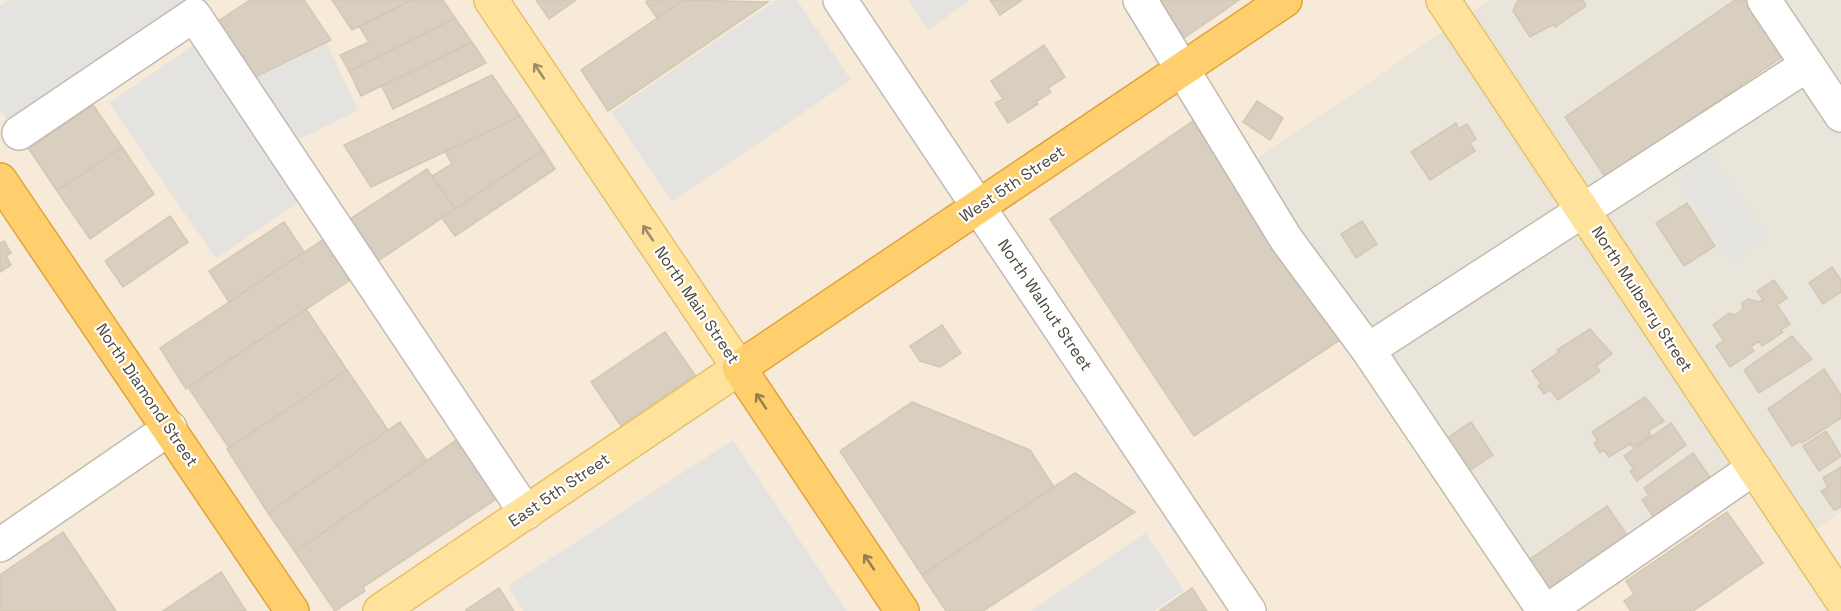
<svg xmlns="http://www.w3.org/2000/svg" width="1841" height="611" font-family="'Space Grotesk',sans-serif">
<style>
.residential{fill:#eae5da}
.commercial{fill:#f7ead8}
.parking{fill:#e5e3e0}
.building{fill:#d8cfc1;stroke:#d3c7b4;stroke-width:1.5}
.lines{fill:none;stroke-linecap:round;stroke-linejoin:round}
.minor-casing{stroke:#c2bbae;stroke-width:36}
.major-casing{stroke:#e6c16a;stroke-width:36}
.highway-casing{stroke:#e0a43c;stroke-width:36}
.minor{stroke:#fff;stroke-width:33}
.major{stroke:#ffe39c;stroke-width:33}
.highway{stroke:#ffcf6e;stroke-width:33}
.oneway{stroke:#9c8c66}
.oneway2{stroke:#937c4e}
.labels{text-anchor:middle;dominant-baseline:central;stroke-width:4.5;stroke-linejoin:round;paint-order:stroke}
.street-label{font-size:16px;fill:#4b4439;stroke:#fff}
</style>
<rect width="100%" height="100%" fill="#f6f3ec"/>
<path class="residential" d="M1489,0H1841V512L1807,535L1542,600L1254,160Z"/>
<path class="commercial" d="M0,0H1489L1254,161L1542,599L1753,454L1807,535L1841,512V611H0Z"/>
<path class="parking" d="M8,0H210L182,12L11,126L0,110V6Z
M776,0H797L851,80L672,202L611,112Z
M908,0H971L928,30Z
M200,41L307,196L216,259L109,103Z
M326,42L358,110L292,143L251,79Z
M1708,148L1769,238L1732,263L1677,181L1693,170L1688,162Z
M733,440L847,611H524L508,586Z
M1145,533L1184,590L1154,611H1031Z"/>
<path class="building" d="M250,0H304L331,40L251,79L214,24Z
M332,0H412L352,30Z
M412,0H443L455,18L349,71L340,55L369,42L359,26Z
M536,0H576L549,19Z
M648,0H684L657,18L646,2Z
M684,0L768,2L608,111L581,70Z
M990,0H1022L1000,15Z
M1158,0H1239L1184,38Z
M1518,0H1583L1586,6L1555,27L1554,24L1530,37L1513,11Z
M1735,0H1748L1785,55L1606,178L1565,117Z
M455,18L472,42L361,96L349,71Z
M472,42L486,63L393,109L382,86Z
M1044,45L1065,77L1048,88L1051,92L1036,102L1038,104L1008,123L995,103L1003,99L991,81Z
M492,75L520,116L371,187L344,145Z
M1257,101L1283,118L1270,140L1243,122Z
M93,105L122,147L57,191L29,149Z
M520,116L543,150L455,209L432,176L452,164L445,152Z
M1193,121L1343,338L1194,436L1050,219Z
M1456,123L1459,129L1467,124L1476,139L1470,143L1475,151L1430,180L1411,152Z
M122,147L154,194L90,239L57,191Z
M543,150L555,169L455,236L442,218Z
M427,169L455,209L375,263L347,221Z
M1687,203L1715,246L1684,266L1656,223Z
M170,216L188,242L123,287L105,261Z
M1362,221L1377,244L1356,258L1341,234Z
M284,222L304,252L229,302L209,271Z
M324,239L350,280L186,389L160,348Z
M4,241L11,253L6,256L11,265L0,272V243Z
M1832,267L1841,280V292L1823,304L1809,283Z
M1774,280L1787,298L1777,305L1790,324L1781,330L1783,332L1762,346L1759,341L1751,347L1754,351L1730,367L1716,346L1724,341L1713,325L1729,313L1735,315L1743,309L1742,303L1748,299L1759,302L1763,300L1757,291Z
M306,309L347,370L229,448L188,387Z
M942,325L961,353L940,367L920,361L910,346Z
M1590,329L1612,354L1596,366L1600,371L1558,400L1550,390L1544,394L1538,386L1541,384L1532,371L1559,352L1557,350Z
M665,332L695,375L621,426L591,382Z
M1792,336L1812,359L1759,393L1744,370Z
M1824,369L1841,395V418L1802,443L1800,441L1792,446L1768,409Z
M347,370L388,430L268,513L227,449Z
M1645,397L1664,421L1648,431L1651,436L1633,447L1630,444L1609,457L1604,450L1600,453L1594,443L1598,441L1592,432Z
M912,402L1030,450L1054,487L922,575L840,451Z
M400,422L427,461L295,552L268,513Z
M1471,422L1493,455L1466,473L1444,440Z
M1671,423L1686,445L1637,481L1630,471L1634,469L1624,456Z
M1826,431L1841,456L1819,471L1803,446Z
M465,434L504,494L363,587L365,591L335,611L295,552Z
M1693,453L1710,477L1656,521L1642,500L1649,495L1644,488Z
M1841,467V507L1834,510L1821,491L1828,487L1823,478Z
M1075,473L1135,512L983,611H946L922,575Z
M1607,506L1631,541L1550,596L1526,562Z
M1727,512L1763,563L1693,611H1631L1624,601L1634,594L1626,581Z
M63,532L116,611H0V575Z
M221,572L246,611H163Z
M499,588L514,611H466V610Z
M1192,588L1207,611H1159Z"/>
<g class="lines">
<defs>
<path id="minor" d="M840,0L1249,611
M1140,0L1286,239L1368,350L1544,611
M1764,0L1841,115
M19,133L194,15L526,513
M1368,350L1807,65
M0,545L170,428
M1547,611L1754,468"/>
<path id="major" d="M1443,0L1841,599
M380,611L739,368L491,0"/>
<path id="highway" d="M0,180L292,611
M902,611L739,368L1285,0"/>
</defs>
<use href="#minor" class="minor-casing"/>
<use href="#major" class="major-casing"/>
<use href="#highway" class="highway-casing"/>
<use href="#minor" class="minor"/>
<use href="#major" class="major"/>
<use href="#highway" class="highway"/>
</g>
<defs><path id="oneway-shaft" d="M-6 0H5M1.5-3L5.5 0L1.5 3" fill="none" stroke-width="1.6" stroke-linecap="round" stroke-linejoin="round" transform="scale(1.5)"/></defs>
<g class="oneway">
<use href="#oneway-shaft" transform="translate(539 71) rotate(-124)"/>
<use href="#oneway-shaft" transform="translate(648 233) rotate(-124)"/>
</g>
<g class="oneway2">
<use href="#oneway-shaft" transform="translate(761 401) rotate(-124)"/>
<use href="#oneway-shaft" transform="translate(869 562) rotate(-124)"/>
</g>
<g class="labels">
<g class="street-label">
<text transform="translate(1012 184) rotate(-34)">West 5th Street</text>
<text transform="translate(1642 299) rotate(57)">North Mulberry Street</text>
<text transform="translate(697 305) rotate(56)">North Main Street</text>
<text transform="translate(1045 305) rotate(56)">North Walnut Street</text>
<text transform="translate(147 395) rotate(56)">North Diamond Street</text>
<text transform="translate(559 490) rotate(-34)">East 5th Street</text>
</g>
</g>
</svg>
